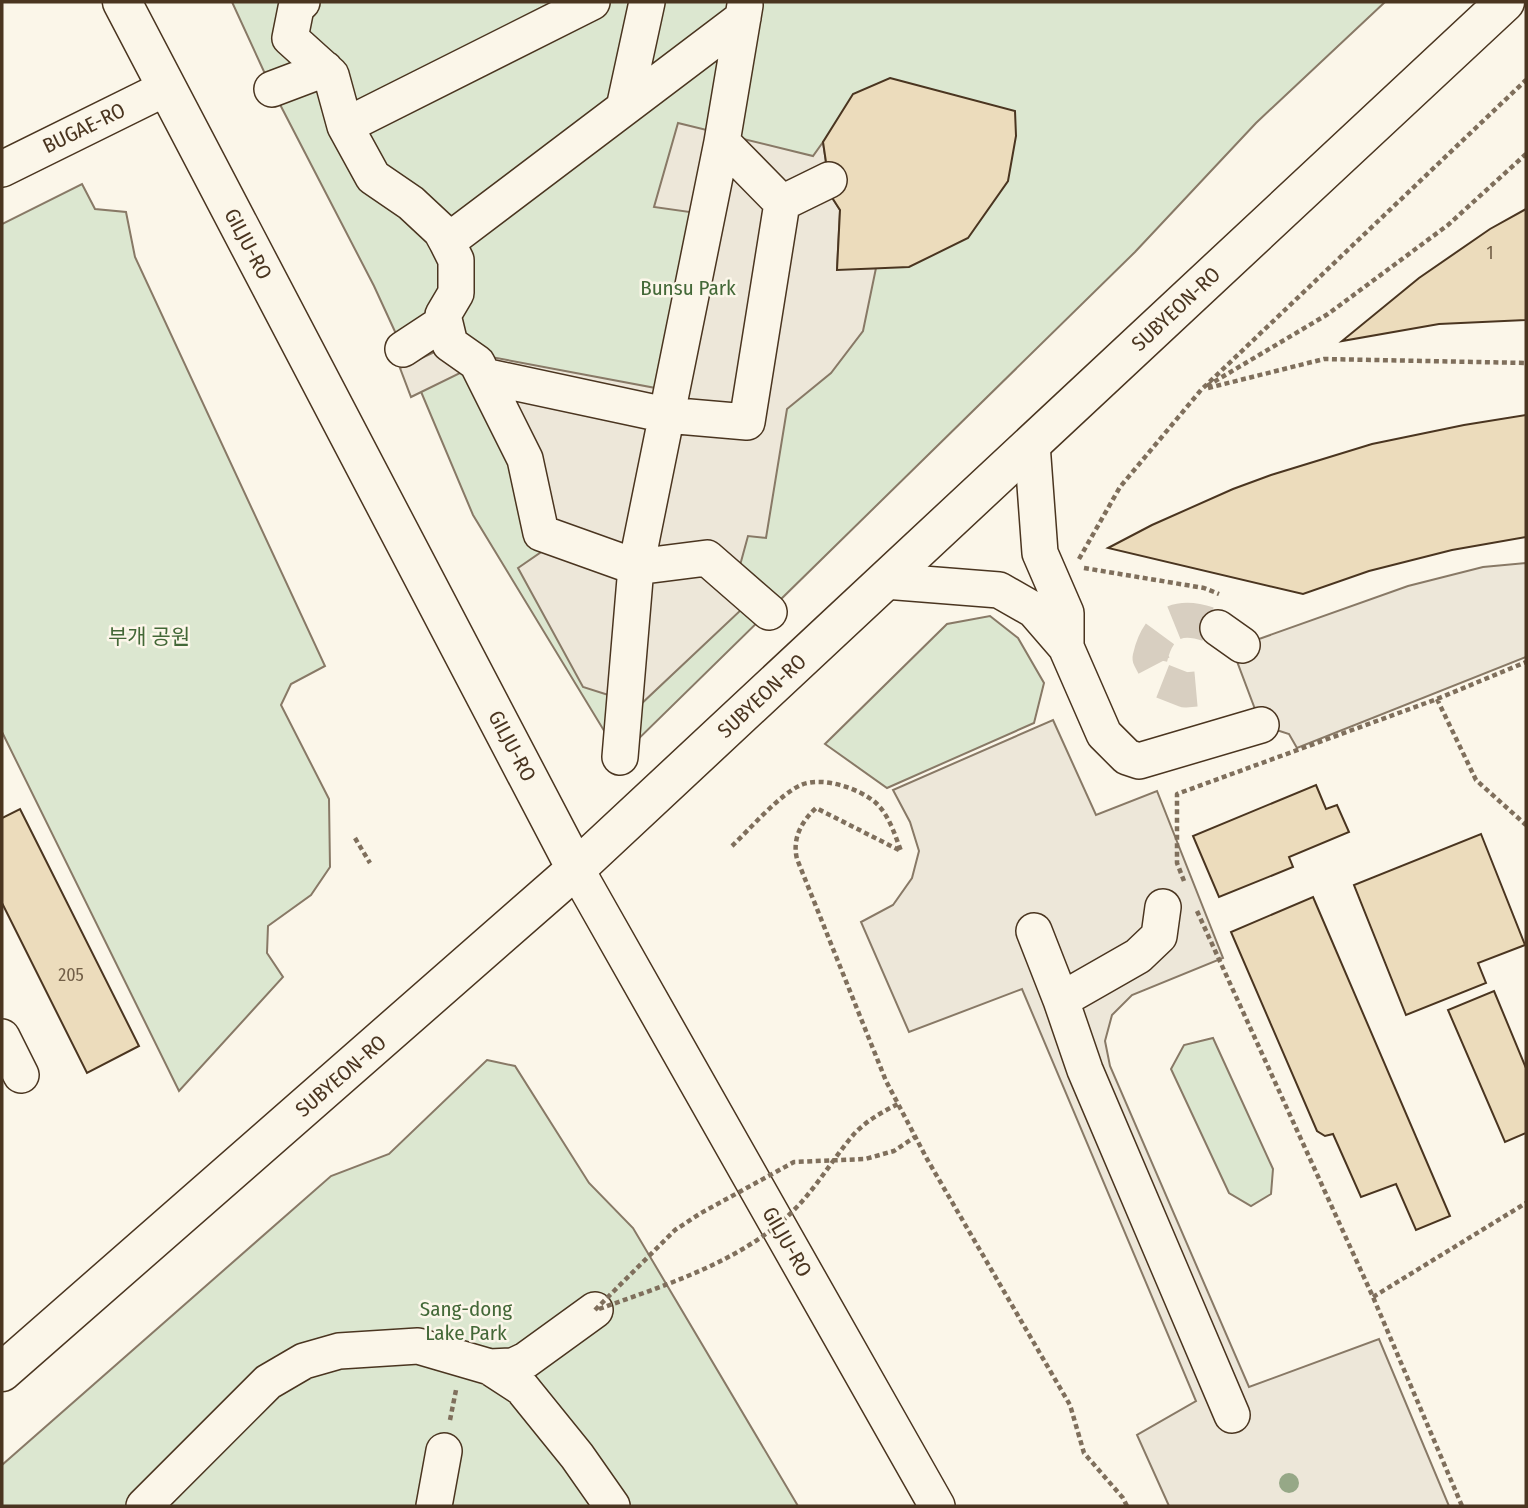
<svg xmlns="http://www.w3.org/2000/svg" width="1528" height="1508" font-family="'Fira Sans Condensed','Noto Sans KR',sans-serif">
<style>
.green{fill:#dce7d0;stroke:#887966;stroke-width:2}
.parking{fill:#ede7d9;stroke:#887966;stroke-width:2}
.building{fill:#ecdcbc;stroke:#4a3520;stroke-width:2}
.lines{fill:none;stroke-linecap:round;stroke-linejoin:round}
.minor-tunnel{stroke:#d8cfc1;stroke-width:35;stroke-dasharray:35 18;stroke-linecap:butt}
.minor-casing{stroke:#4a3520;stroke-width:38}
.major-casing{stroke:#4a3520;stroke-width:41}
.path{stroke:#7f6f5c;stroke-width:4.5;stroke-dasharray:5 3.5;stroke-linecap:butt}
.minor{stroke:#fbf6e9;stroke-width:35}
.major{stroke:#fbf6e9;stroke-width:38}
.path-bridge{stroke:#7f6f5c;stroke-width:4.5;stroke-dasharray:5 3.5;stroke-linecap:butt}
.tree{fill:#96a887}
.labels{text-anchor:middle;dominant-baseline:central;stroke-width:5;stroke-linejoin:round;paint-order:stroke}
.number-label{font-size:18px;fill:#725f47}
.street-label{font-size:21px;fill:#4a3520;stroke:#fbf6e9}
.park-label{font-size:21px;fill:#436837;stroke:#fbf6e9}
</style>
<rect width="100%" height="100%" fill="#fbf6e9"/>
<path class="green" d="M232,2H1385L1256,123L1135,252L620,757L473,515L403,349L374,286L272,89Z
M82,184L95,209L126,212L135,257L325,666L291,684L281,705L329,799L330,867L311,895L268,926L267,953L283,977L179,1091L2,732V224Z
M990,616L1018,638L1044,683L1034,723L887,788L825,744L947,624Z
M1213,1038L1273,1169L1271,1194L1251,1206L1229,1193L1171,1069L1184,1045Z
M487,1060L515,1066L589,1183L633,1228L798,1506H2V1465L331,1176L389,1154Z"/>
<path class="parking" d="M678,123L813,156L823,142L831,196L840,210L837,269L876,268L863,331L831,373L787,409L766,538L748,536L739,569L759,593L640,705L583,687L518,568L544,550L520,477L468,369L411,397L400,368L443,348L661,389L697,213L654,207Z
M1526,563V657L1297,748L1289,734L1261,725L1235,656L1242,645L1408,586L1483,567Z
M1053,720L1096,815L1157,791L1223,958L1132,995L1112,1015L1105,1041L1110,1066L1249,1387L1379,1339L1449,1506H1169L1137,1435L1196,1401L1022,989L909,1032L861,922L893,905L912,878L919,851L910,822L893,790Z"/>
<path class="building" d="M890,78L1015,111L1016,136L1008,181L968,238L909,267L837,270L840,210L831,196L823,142L853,94Z
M1526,209V320L1439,324L1342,341L1419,278L1490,229Z
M1526,415V537L1452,550L1369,571L1303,594L1108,548L1152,525L1233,489L1271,475L1372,444L1464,425Z
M1316,785L1326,809L1337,805L1349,832L1289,857L1293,867L1219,897L1193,836Z
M20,809L139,1046L87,1073L2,903V818Z
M1481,834L1525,945L1478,963L1486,983L1406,1015L1354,885Z
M1313,897L1450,1216L1416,1230L1396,1184L1361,1197L1333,1134L1325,1136L1317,1131L1231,932Z
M1494,991L1526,1068V1133L1505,1142L1448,1010Z"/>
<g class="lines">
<path class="minor-tunnel" d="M1196,689L1185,690L1162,681L1150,658C1159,618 1184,613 1218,628"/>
<defs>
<path id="minor" d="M302,2L296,8L290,38L331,75L345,126L592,2
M745,5L722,142L782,203L829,180
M272,89L325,69
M624,108L647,2
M345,126L373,177L411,203L441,231L447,242L456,260V293L443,315L450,344L477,363L525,459L541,533L636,567L707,558L769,612
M2,169L166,88
M447,242L743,18
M403,349L444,322
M484,376L666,415L747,422L782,203
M1032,444L1040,553L1066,613V647
M885,581L999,590L1034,610L1066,647L1104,734L1127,757L1139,761L1261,725
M1218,628L1242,645
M620,757L636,567L722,142
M576,869L937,1506
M1163,907L1159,936L1138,956L1061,1000L1085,1070L1232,1415
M1034,931L1061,1000
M2,1037L21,1075
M490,1367L522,1388L577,1456L612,1506
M144,1506L268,1382L304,1361L339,1351L418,1346L490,1367L513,1366L526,1360L595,1310
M434,1506L444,1451"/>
<path id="major" d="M122,2L576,869
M2,1372L576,869L1505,2"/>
</defs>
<use href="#minor" class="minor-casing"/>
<use href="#major" class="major-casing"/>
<path class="path" d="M1207,386L1328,314L1448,225L1526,154
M1208,388L1324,359L1526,363
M1079,559L1120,487L1201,390L1526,80
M1084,568L1204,588L1219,594
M1437,699L1476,780L1526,825
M355,838L370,863
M732,846C750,829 780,794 801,785C822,776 859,788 876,803C889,815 895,835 901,851L816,808C801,822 792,839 797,859L886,1081L927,1159L1070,1405L1084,1453L1123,1498L1127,1506
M1184,881L1177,863V794L1437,699L1526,662
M1197,911L1373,1297L1462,1506
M1373,1297L1526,1203
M450,1420L456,1390"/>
<use href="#minor" class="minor"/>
<use href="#major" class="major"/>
<path class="path-bridge" d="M599,1309C665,1285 738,1263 790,1214C815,1190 832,1160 854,1134C866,1121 882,1112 898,1104
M595,1310L675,1230L701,1213L794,1162L865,1159L894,1151L915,1137"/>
</g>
<circle class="tree" cx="1289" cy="1483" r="10"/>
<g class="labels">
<g class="number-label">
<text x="1490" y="253">1</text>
<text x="71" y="975">205</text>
</g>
<g class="street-label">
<text transform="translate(84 128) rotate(-26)">BUGAE-RO</text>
<text transform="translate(248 244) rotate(62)">GILJU-RO</text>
<text transform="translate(1176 309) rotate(-43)">SUBYEON-RO</text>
<text transform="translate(762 696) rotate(-43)">SUBYEON-RO</text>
<text transform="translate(512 746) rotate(62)">GILJU-RO</text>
<text transform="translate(341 1076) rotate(-41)">SUBYEON-RO</text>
<text transform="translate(787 1242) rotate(60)">GILJU-RO</text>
</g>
<g class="park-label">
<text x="688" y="288">Bunsu Park</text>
<text x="149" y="637">부개 공원</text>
<text x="466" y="1309">Sang-dong<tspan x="466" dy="24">Lake Park</tspan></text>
</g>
</g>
<rect width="1528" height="1508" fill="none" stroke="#4a3520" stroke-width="7"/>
</svg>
